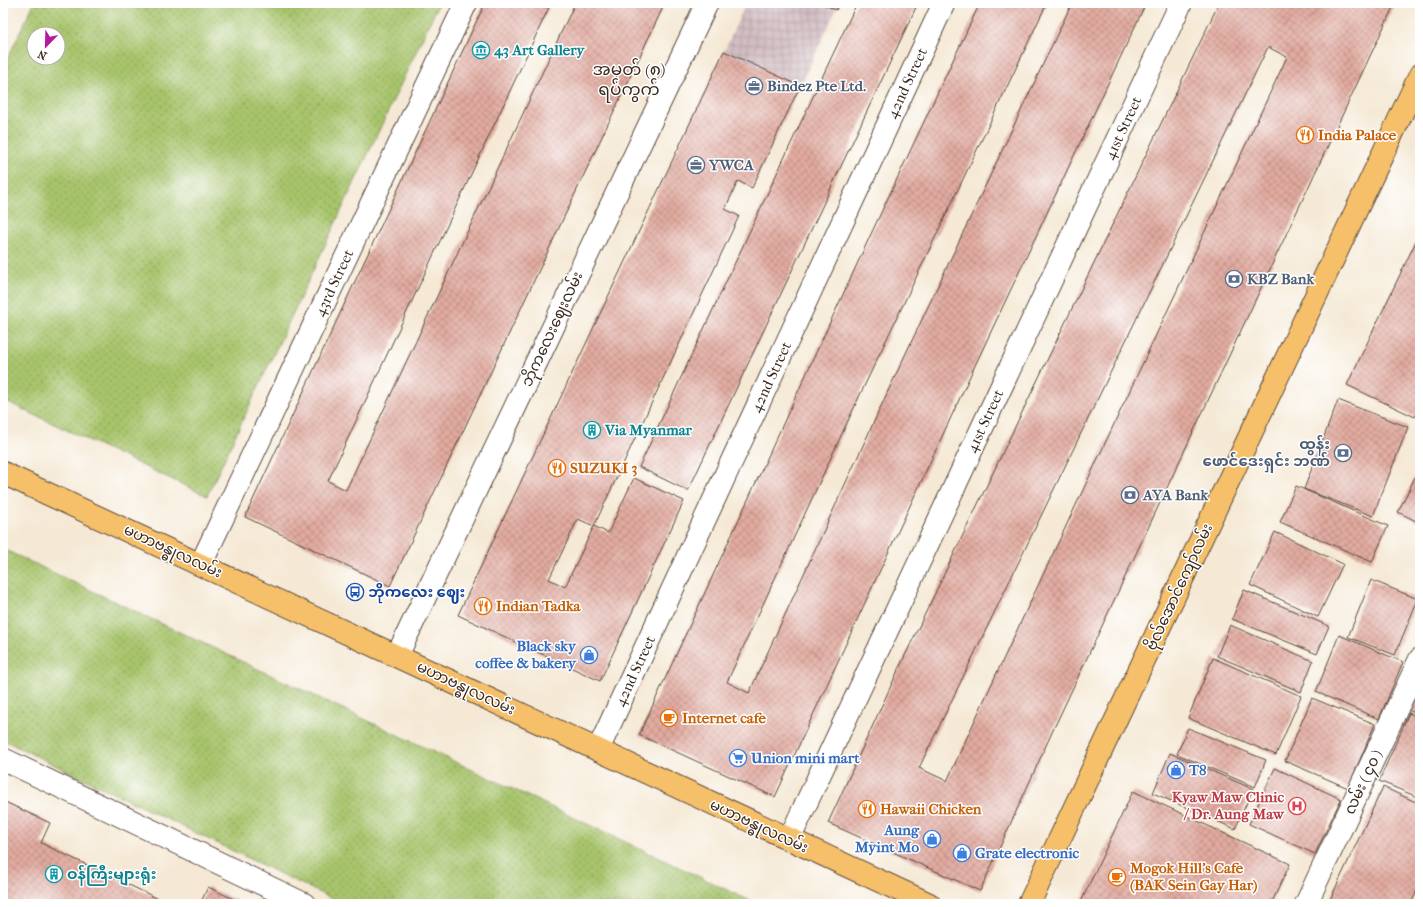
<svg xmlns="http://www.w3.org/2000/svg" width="1423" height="907" font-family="'IM FELL French Canon','Noto Sans Myanmar',serif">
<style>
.industrial{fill:url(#industrial-grid)}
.grass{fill:url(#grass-dots);stroke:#717745;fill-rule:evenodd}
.building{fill:url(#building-cross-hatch);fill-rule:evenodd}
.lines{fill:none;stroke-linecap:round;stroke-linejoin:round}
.minor-casing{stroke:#574739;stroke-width:24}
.major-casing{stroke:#574739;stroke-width:24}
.minor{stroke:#fff;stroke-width:22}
.major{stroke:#f6c06b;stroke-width:22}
.labels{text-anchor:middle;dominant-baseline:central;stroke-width:3;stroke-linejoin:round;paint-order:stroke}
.culture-label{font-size:15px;font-weight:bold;fill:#0d838f;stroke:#fff;text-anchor:start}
.street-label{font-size:15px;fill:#3b2a1e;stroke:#fff}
.service-label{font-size:15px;font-weight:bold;fill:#4e5e75;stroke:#fff;text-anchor:start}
.food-label{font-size:15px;font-weight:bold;fill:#c56008;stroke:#fff;text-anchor:start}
.transit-label{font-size:15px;font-weight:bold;fill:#164399;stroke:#fff;text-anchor:start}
.shop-label{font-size:15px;font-weight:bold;fill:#366cbe;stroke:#fff;text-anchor:start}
.health-label{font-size:15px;font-weight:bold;fill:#be3a42;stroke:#fff;text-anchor:end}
.quarter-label{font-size:17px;fill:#3b2a1e;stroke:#fff}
</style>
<defs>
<pattern id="industrial-grid" width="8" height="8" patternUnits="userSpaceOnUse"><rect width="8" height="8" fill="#d2bec2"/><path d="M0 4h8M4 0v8" fill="none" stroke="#b5a3a6"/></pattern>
<pattern id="grass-dots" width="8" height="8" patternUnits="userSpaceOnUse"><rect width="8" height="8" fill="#a7c46c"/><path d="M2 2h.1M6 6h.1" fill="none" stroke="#899f58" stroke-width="1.8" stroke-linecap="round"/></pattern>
<pattern id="building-cross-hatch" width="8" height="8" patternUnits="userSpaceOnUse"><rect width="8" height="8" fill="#e2aba0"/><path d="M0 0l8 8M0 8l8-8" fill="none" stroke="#b88b82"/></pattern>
</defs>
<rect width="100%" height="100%" fill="#fff"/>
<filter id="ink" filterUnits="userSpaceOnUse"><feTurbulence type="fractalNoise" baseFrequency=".025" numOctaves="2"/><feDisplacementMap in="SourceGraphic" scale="8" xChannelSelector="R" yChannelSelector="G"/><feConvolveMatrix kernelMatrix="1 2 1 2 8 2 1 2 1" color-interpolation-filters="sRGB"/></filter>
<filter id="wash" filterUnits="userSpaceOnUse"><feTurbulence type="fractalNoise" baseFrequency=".012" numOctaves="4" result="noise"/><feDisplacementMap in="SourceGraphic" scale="16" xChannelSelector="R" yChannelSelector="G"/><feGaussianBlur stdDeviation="0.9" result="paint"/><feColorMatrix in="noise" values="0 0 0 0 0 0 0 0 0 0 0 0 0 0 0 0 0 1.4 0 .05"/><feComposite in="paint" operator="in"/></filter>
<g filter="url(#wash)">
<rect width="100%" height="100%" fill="#f5e9d5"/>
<path class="industrial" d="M746,3H821L836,10L800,86L724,51Z"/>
<path class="grass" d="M34,3H439L207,496L3,400V68ZM34,34H58V58H34Z
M3,549L757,904H343L3,740Z"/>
<g id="blocks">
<path class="building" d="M485,3H551L328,481L346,490L575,3H665L390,586L245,517Z
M821,3H840L836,10Z
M857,3H918L688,491L639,467Z
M980,3H1047L859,397L727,682L749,693L889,389L1072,3H1146L971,374L775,797L639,735L871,234Z
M1219,3H1395L1054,728L980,891L828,823L900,666ZM1268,47L1287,57L986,696L947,781L919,768Z
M724,51L800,86L752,188L738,181L725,209L739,216L594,526L578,519L549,579L565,587L594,526L608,533L634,478L684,501L600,681L458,615Z
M1420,233V407L1415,417L1347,385Z
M1338,400L1408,427L1373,516L1304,489Z
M1420,467V523L1398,512Z
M1296,486L1388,526L1372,562L1280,522Z
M1275,532L1343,564L1318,617L1250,585Z
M1371,580L1418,599L1395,655L1348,637Z
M1244,590L1329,626L1317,654L1232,619Z
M1230,625L1313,661L1301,692L1217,656Z
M1339,635L1403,662L1379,719L1316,692Z
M1213,658L1301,696L1276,755L1188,718Z
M1420,681V715L1408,710Z
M1312,698L1375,724L1348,788L1285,761Z
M1409,713L1420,718V798L1379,781Z
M1188,728L1266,760L1255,787L1177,754Z
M1170,753L1253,789L1235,829L1153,793Z
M1275,768L1341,799L1315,854L1249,824Z
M1383,787L1420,804V884L1411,904H1328Z
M1133,791L1290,864L1271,904H1080Z
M3,801L50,823L41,843L169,904H3Z
M208,887L244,904H200Z"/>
</g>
</g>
<g filter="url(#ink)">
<use href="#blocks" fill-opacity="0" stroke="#574739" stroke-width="1"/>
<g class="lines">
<defs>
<path id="minor" d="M201,564L466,3
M397,656L707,3
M598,750L944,3
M3,759L304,904
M789,840L1181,3
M1306,904L1420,659"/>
<path id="major" d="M3,473C312,615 620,762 929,904
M1029,904L1420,75"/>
</defs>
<use href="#minor" class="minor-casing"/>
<use href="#major" class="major-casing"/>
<use href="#minor" class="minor"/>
<use href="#major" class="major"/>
</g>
</g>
<defs>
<symbol id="museum-ring" viewBox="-11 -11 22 22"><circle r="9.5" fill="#fff" stroke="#0f9aa8" stroke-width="1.5"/><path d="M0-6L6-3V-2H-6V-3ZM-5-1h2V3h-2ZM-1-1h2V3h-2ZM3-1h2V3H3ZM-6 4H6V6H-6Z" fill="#0f9aa8"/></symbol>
<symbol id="office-ring" viewBox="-11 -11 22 22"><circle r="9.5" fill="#fff" stroke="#5c6f8a" stroke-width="1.5"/><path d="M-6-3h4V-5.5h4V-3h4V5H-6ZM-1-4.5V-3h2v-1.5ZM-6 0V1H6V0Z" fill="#5c6f8a"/></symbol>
<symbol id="restaurant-ring" viewBox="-11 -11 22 22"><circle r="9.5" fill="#fff" stroke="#e8710a" stroke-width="1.5"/><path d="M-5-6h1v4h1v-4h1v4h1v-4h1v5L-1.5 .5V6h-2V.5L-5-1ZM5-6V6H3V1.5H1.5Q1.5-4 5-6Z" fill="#e8710a"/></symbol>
<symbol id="bank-ring" viewBox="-11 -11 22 22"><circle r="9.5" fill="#fff" stroke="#5c6f8a" stroke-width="1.5"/><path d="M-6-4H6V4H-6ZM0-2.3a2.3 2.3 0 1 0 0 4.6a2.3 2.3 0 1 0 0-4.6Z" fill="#5c6f8a"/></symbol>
<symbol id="building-ring" viewBox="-11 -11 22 22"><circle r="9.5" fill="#fff" stroke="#0f9aa8" stroke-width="1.5"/><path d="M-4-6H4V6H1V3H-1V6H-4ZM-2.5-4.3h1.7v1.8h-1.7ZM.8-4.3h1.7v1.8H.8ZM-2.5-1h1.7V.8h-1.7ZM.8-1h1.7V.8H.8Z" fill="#0f9aa8"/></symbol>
<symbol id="bus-ring" viewBox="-11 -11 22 22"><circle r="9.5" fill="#fff" stroke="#1a4fb4" stroke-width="1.5"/><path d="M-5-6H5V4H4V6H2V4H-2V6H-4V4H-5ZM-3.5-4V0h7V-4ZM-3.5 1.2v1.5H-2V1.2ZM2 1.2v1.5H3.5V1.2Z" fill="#1a4fb4"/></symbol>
<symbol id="shop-ring" viewBox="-11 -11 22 22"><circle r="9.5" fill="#fff" stroke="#3f7fe0" stroke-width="1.5"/><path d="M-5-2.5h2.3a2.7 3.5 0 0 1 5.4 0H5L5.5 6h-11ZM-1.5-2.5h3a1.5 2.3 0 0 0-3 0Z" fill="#3f7fe0"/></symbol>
<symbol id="cafe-ring" viewBox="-11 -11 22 22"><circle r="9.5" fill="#fff" stroke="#e8710a" stroke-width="1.5"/><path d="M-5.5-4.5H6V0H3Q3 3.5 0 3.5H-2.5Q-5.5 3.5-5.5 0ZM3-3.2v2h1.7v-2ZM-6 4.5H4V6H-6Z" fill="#e8710a"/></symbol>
<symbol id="supermarket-ring" viewBox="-11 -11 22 22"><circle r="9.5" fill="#fff" stroke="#3f7fe0" stroke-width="1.5"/><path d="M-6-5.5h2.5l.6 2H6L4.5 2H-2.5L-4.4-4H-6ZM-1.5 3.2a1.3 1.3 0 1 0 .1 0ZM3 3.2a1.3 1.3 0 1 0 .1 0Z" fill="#3f7fe0"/></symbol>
<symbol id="hospital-ring" viewBox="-11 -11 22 22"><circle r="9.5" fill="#fff" stroke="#e0444e" stroke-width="1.5"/><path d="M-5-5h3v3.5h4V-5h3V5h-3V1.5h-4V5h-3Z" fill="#e0444e"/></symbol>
</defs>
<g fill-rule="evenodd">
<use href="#museum-ring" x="471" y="40" width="20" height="20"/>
<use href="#office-ring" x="744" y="76" width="20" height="20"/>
<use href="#restaurant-ring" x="1295" y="125" width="20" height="20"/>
<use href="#office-ring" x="686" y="155" width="20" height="20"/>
<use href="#bank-ring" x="1224" y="269" width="20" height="20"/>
<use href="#building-ring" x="582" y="420" width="20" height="20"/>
<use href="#bank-ring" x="1333" y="443" width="20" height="20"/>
<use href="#restaurant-ring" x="547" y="458" width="20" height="20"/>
<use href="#bank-ring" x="1120" y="485" width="20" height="20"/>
<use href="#bus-ring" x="345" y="582" width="20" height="20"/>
<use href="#restaurant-ring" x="473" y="596" width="20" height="20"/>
<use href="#shop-ring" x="579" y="645" width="20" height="20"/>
<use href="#cafe-ring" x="659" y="708" width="20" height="20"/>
<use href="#supermarket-ring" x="728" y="748" width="20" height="20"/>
<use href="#shop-ring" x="1166" y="760" width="20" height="20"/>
<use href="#hospital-ring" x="1287" y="796" width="20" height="20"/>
<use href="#restaurant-ring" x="857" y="799" width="20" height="20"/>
<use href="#shop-ring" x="922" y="829" width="20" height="20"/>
<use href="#shop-ring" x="952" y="843" width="20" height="20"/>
<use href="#building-ring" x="44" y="864" width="20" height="20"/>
<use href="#cafe-ring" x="1107" y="867" width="20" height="20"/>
</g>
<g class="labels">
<g class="culture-label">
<text x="494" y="50">43 Art Gallery</text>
<text x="605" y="430">Via Myanmar</text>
<text x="67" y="874">ဝန်ကြီးများရုံး</text>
</g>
<g class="street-label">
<text transform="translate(907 83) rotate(-65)">42nd Street</text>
<text transform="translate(1123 128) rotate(-65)">41st Street</text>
<text transform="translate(334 283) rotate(-65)">43rd Street</text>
<text transform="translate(552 329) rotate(-65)">ဘိုကလေးဈေးလမ်း</text>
<text transform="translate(771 377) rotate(-65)">42nd Street</text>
<text transform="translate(985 421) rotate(-65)">41st Street</text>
<text transform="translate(173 551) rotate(25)">မဟာဗန္ဓုလလမ်း</text>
<text transform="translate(1179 587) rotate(-65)">ဗိုလ်အောင်ကျော်လမ်း</text>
<text transform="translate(635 671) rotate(-65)">42nd Street</text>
<text transform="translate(466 688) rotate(25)">မဟာဗန္ဓုလလမ်း</text>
<text transform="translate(1363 782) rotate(-65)">လမ်း ( ၄၀ )</text>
<text transform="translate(759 826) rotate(25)">မဟာဗန္ဓုလလမ်း</text>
</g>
<g class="service-label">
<text x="767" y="86">Bindez Pte Ltd.</text>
<text x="709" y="165">YWCA</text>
<text x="1247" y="279">KBZ Bank</text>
<text x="1330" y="444" text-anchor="end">ထွန်း<tspan x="1330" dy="17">ဖောင်ဒေးရှင်း ဘဏ်</tspan></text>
<text x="1143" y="495">AYA Bank</text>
</g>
<g class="food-label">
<text x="1318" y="135">India Palace</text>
<text x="570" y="468">SUZUKI 3</text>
<text x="496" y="606">Indian Tadka</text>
<text x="682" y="718">Internet cafe</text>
<text x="880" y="809">Hawaii Chicken</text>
<text x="1130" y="868">Mogok Hill's Cafe<tspan x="1130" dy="17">(BAK Sein Gay Har)</tspan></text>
</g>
<g class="transit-label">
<text x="368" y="592">ဘိုကလေး ဈေး</text>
</g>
<g class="shop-label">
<text x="576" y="646" text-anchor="end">Black sky<tspan x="576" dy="17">coffee &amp; bakery</tspan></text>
<text x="751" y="758">Union mini mart</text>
<text x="1189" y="770">T8</text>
<text x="919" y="830" text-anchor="end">Aung<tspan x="919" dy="17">Myint Mo</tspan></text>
<text x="975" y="853">Grate electronic</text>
</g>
<g class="health-label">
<text x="1284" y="797">Kyaw Maw Clinic<tspan x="1284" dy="17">/ Dr. Aung Maw</tspan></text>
</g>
<g class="quarter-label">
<text x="629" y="69">အမှတ် (၈)<tspan x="629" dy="20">ရပ်ကွက်</tspan></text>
</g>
</g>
<rect width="1423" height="907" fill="none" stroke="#fff" stroke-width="16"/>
<g transform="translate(46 46) rotate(203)"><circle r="19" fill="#ffffff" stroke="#b1aaa5"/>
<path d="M0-3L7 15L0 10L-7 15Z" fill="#b5179e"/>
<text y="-6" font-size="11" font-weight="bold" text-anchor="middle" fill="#3b2a1e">N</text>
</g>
</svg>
